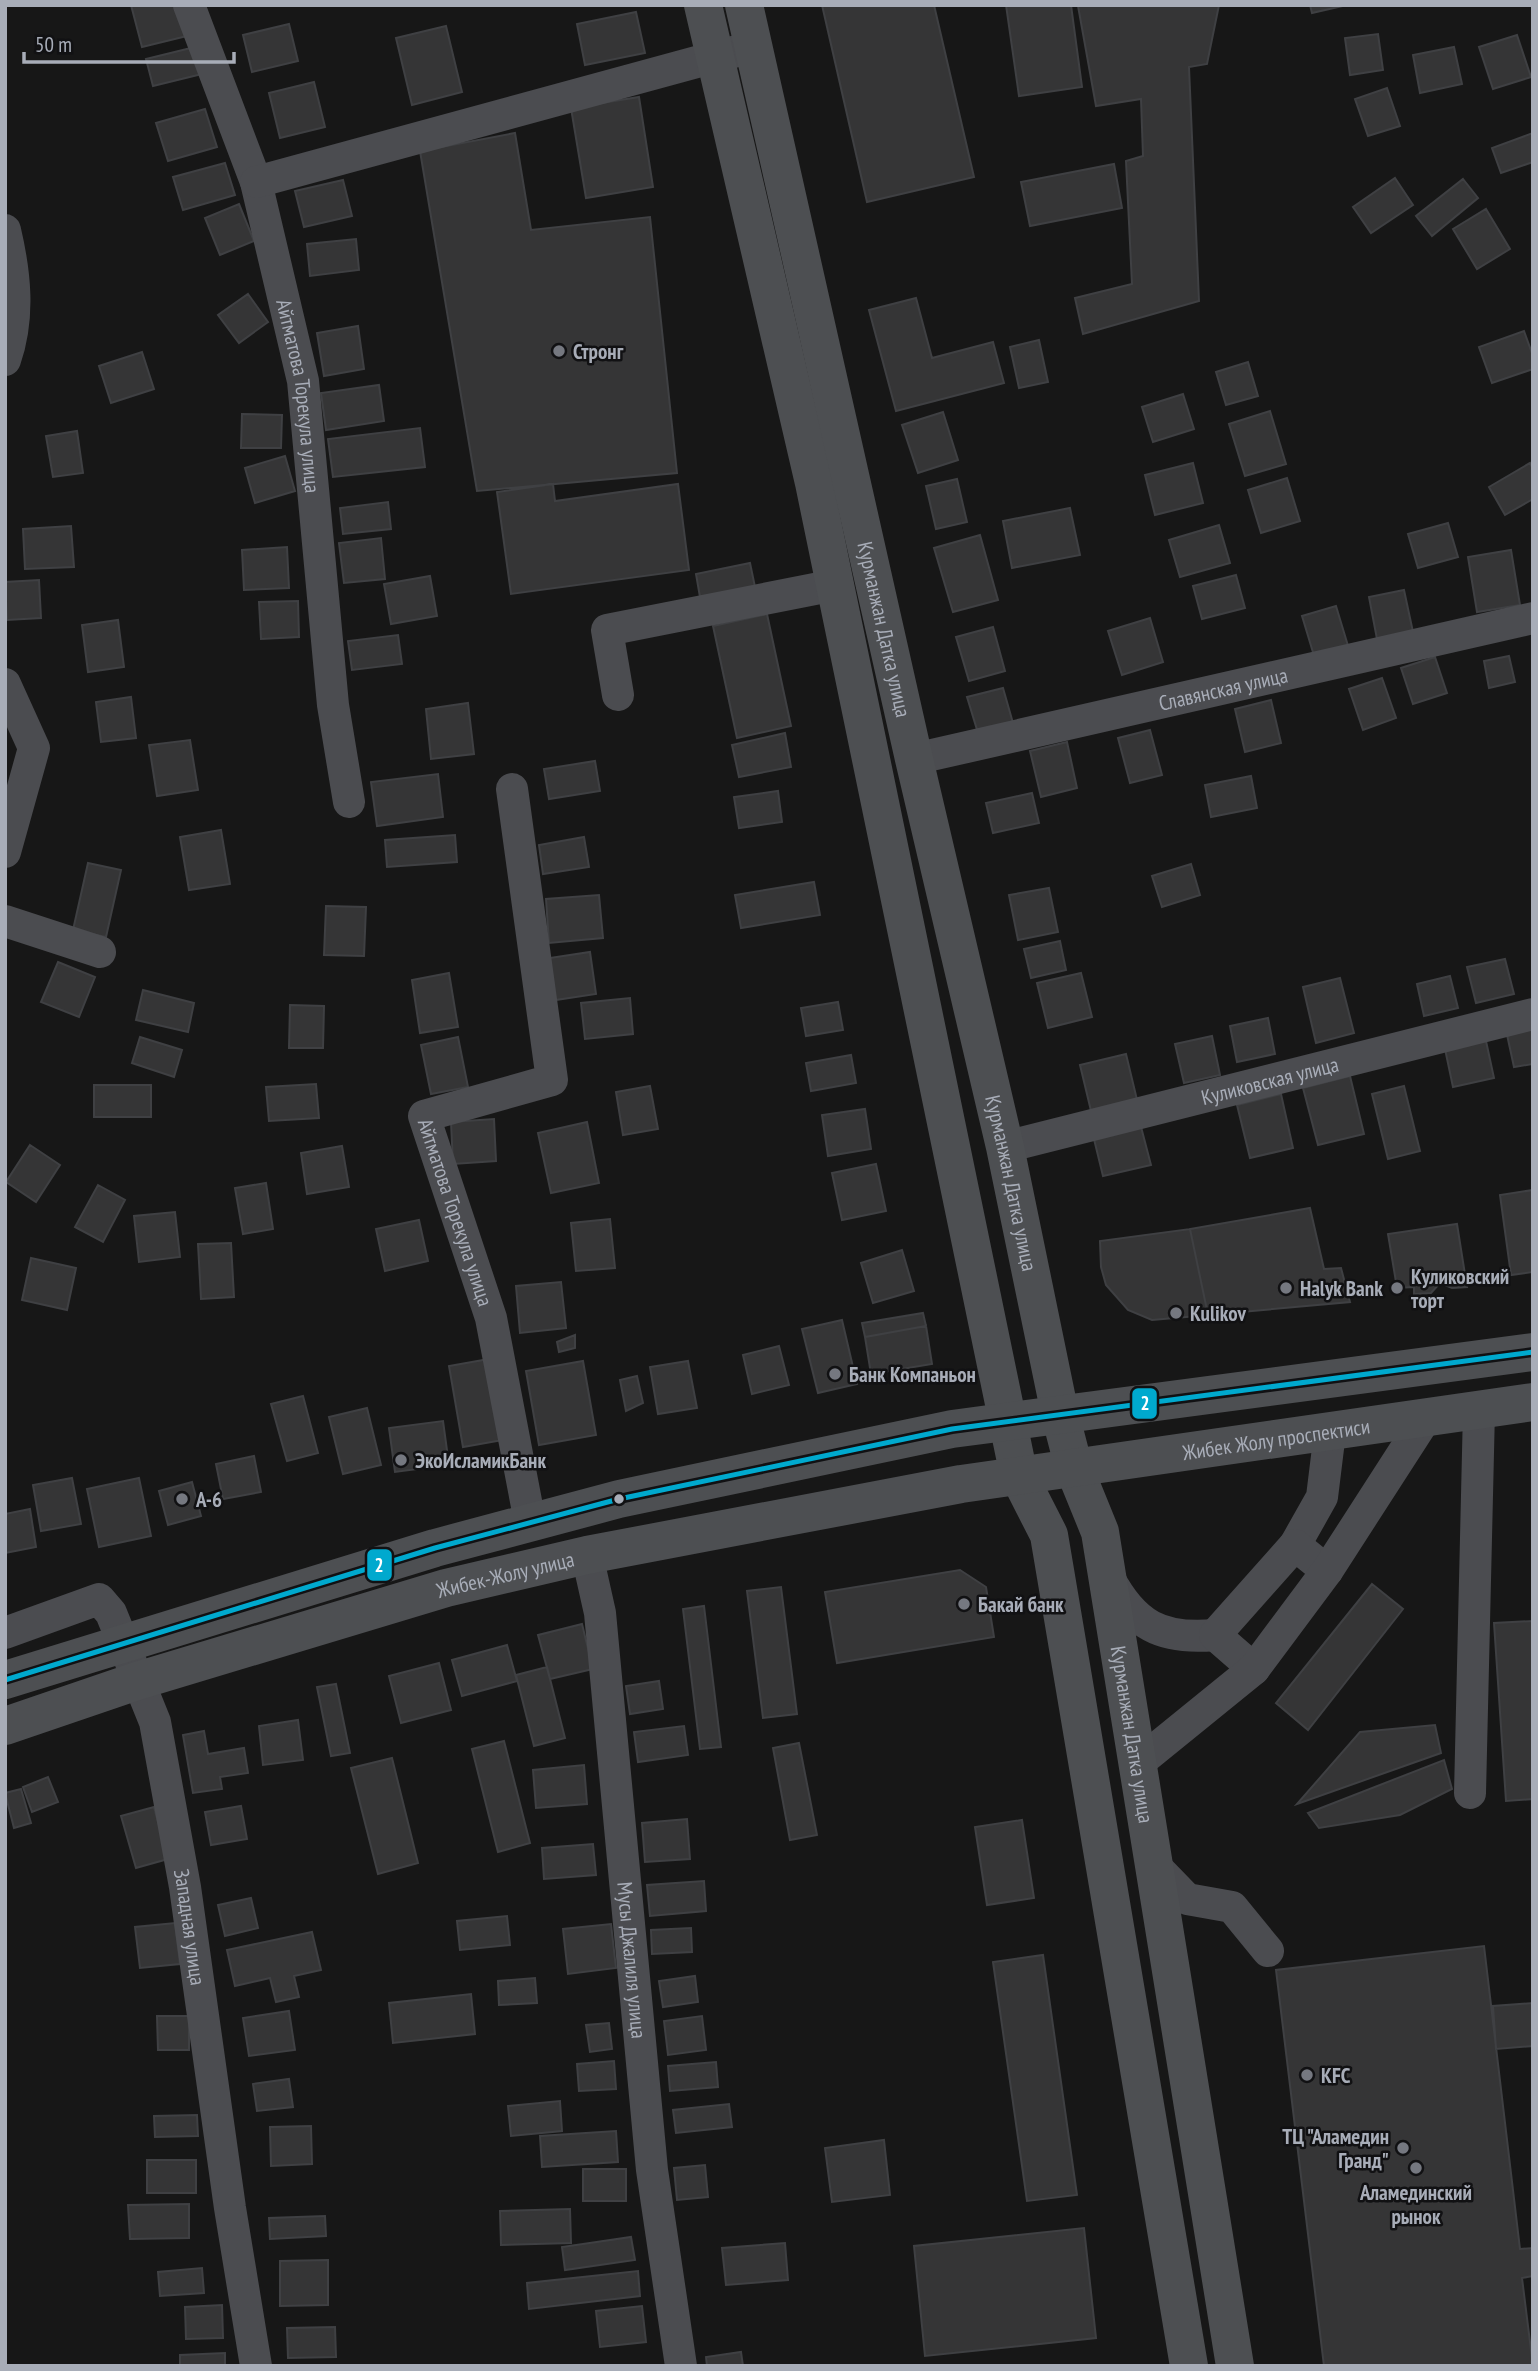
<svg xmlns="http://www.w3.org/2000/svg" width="1538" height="2371" font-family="'PT Sans Narrow',sans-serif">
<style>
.building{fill:#353536;stroke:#3f4043;stroke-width:2}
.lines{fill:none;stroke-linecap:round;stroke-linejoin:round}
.minor{stroke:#4b4c50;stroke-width:32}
.major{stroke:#4d4f52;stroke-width:38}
.bus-1-casing{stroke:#111113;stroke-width:10}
.bus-1{stroke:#00a9ce;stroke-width:5}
.poi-dot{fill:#757880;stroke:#111113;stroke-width:2.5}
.bus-dot{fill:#a8adb8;stroke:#111113;stroke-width:2.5}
.labels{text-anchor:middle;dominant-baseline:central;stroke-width:5;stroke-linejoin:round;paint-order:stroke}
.poi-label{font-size:21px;font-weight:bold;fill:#a8adb8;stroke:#111113;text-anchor:start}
.street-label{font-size:21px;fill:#a8adb8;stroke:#111113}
.line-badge{stroke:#111113;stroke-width:2.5}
.badge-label{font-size:19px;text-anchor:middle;font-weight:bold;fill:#fff}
</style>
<rect width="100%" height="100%" fill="#171717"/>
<path class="building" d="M131,5H179L187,36L142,47Z
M822,5H934L974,177L867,202Z
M1006,5H1071L1082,87L1019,96Z
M1219,5L1207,64L1189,67L1199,301L1083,334L1075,298L1132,284L1126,161L1143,156L1141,99L1096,106L1078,6Z
M1310,5H1347L1312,13Z
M636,12L645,53L585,65L577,24Z
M289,24L298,61L252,72L243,35Z
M446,26L462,92L412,105L396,38Z
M1378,34L1383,70L1350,75L1345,38Z
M1517,35L1531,77L1493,89L1479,47Z
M195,47L202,74L153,86L146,59Z
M1454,47L1462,84L1420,93L1413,55Z
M314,82L325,127L280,138L269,93Z
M1387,88L1400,126L1368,136L1355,99Z
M639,97L653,187L586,198L571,108Z
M205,109L217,147L168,161L156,123Z
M515,133L531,230L650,217L677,473L477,491L420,151Z
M1533,133V162L1501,173L1492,148Z
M225,163L235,195L183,210L173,177Z
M1114,164L1122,208L1030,226L1021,182Z
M1395,178L1413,205L1371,233L1353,207Z
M1463,179L1478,198L1432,236L1416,216Z
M343,180L352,216L304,227L295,191Z
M239,204L254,241L220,255L205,218Z
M1486,209L1510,249L1477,269L1453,229Z
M356,239L359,270L310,276L307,244Z
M248,294L268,322L239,343L218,315Z
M916,298L932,358L993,342L1004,383L896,411L869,310Z
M358,326L364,369L324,376L317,333Z
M1524,331L1533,356V369L1492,383L1479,347Z
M1039,340L1048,382L1019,388L1010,347Z
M142,352L154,389L111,403L99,366Z
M1248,362L1258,396L1226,405L1216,372Z
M379,385L384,421L326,430L321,393Z
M1183,394L1194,429L1153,442L1142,407Z
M1270,411L1286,464L1245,476L1229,424Z
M943,412L958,460L918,473L902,425Z
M242,414L282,415L281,448H241Z
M420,428L425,467L333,477L328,439Z
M77,431L83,473L53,477L46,436Z
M285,456L295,491L255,503L245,468Z
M1193,463L1203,503L1155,515L1145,475Z
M1530,463L1533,469V499L1505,515L1489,487Z
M1287,478L1300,521L1261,533L1248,490Z
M957,479L967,522L936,529L926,486Z
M553,484L555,501L678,484L689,570L511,594L497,492Z
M388,502L391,529L343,534L340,508Z
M1070,508L1080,555L1012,568L1003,521Z
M1448,523L1458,557L1418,568L1408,534Z
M1219,525L1230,563L1180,577L1169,540Z
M71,526L74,567L25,569L23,529Z
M980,535L998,600L953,612L934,548Z
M381,538L385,579L344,583L339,543Z
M287,547L289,588L244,590L242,550Z
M1511,550L1520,605L1477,612L1468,557Z
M750,563L755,587L700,597L696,574Z
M1236,575L1245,608L1202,619L1193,586Z
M430,576L437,616L391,624L384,584Z
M39,580L41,618L7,620L5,582Z
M1404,590L1413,632L1377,639L1369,597Z
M298,601L299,637L261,639L259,602Z
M1336,606L1349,649L1315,659L1302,616Z
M767,614L791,726L737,738L713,626Z
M1150,618L1163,662L1122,675L1108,631Z
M118,620L124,667L88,672L82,625Z
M993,627L1005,671L969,681L956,637Z
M398,635L402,664L352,670L348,641Z
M1509,656L1515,682L1489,688L1484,661Z
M1435,657L1447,693L1413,704L1401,668Z
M1382,678L1396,718L1363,730L1349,689Z
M1003,688L1013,723L978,733L967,697Z
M131,697L136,738L101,742L96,702Z
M1271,700L1281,743L1245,752L1235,709Z
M468,703L474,754L431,759L426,709Z
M1150,730L1162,775L1130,783L1118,738Z
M785,733L791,767L739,777L732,745Z
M190,740L198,790L157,796L149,745Z
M1067,742L1077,788L1041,797L1030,751Z
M595,761L600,791L549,799L544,769Z
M438,774L443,817L377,826L371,782Z
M1251,776L1257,808L1211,817L1205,785Z
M778,791L782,822L739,828L734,797Z
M1032,793L1039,823L993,833L986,803Z
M221,830L230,884L189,890L180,837Z
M455,835L457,862L387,867L385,840Z
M584,837L589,867L543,874L539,845Z
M88,863L121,870L106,937L73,930Z
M1191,864L1200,895L1162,907L1152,876Z
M814,882L820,915L741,928L735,895Z
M1049,888L1058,932L1018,940L1009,895Z
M599,895L603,938L549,943L546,899Z
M326,906L366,907L364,956L324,955Z
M1060,941L1066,970L1031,978L1024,949Z
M590,952L596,994L549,1001L543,959Z
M1505,959L1514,994L1476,1003L1467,967Z
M58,962L95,977L79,1017L41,1002Z
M449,973L458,1027L420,1033L412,980Z
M1081,973L1092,1017L1048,1028L1037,983Z
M1450,976L1458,1008L1424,1016L1417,984Z
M1340,978L1354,1033L1316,1043L1303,987Z
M143,990L194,1003L188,1032L136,1020Z
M630,998L633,1034L585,1039L581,1003Z
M838,1002L843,1030L806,1036L801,1008Z
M290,1005L324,1006L323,1048H289Z
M1268,1018L1275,1054L1237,1062L1230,1026Z
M1533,1025V1064L1514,1067L1506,1030Z
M1212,1036L1220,1075L1184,1083L1175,1044Z
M140,1037L182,1050L174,1077L132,1063Z
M458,1037L468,1087L431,1094L421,1045Z
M1486,1041L1494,1078L1453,1087L1445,1049Z
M1126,1054L1138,1104L1092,1115L1080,1065Z
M851,1055L856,1083L811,1091L806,1063Z
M1350,1076L1364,1134L1318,1145L1303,1088Z
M316,1084L319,1118L269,1121L266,1087Z
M94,1085H151V1117H94Z
M650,1086L658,1129L623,1135L616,1092Z
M1404,1086L1420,1151L1388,1159L1372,1094Z
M1281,1094L1293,1148L1250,1158L1237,1105Z
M865,1109L871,1149L828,1156L822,1115Z
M494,1119L496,1161L453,1164L451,1122Z
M587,1122L599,1183L551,1193L538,1133Z
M1140,1123L1151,1165L1103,1176L1093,1135Z
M30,1145L60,1165L36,1202L6,1182Z
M342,1146L349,1187L307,1194L301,1153Z
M876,1164L886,1211L842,1220L832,1173Z
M266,1183L273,1229L243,1234L235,1188Z
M98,1185L125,1200L103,1242L75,1227Z
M1533,1190V1272L1511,1275L1500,1195Z
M1310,1208L1324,1269L1341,1268L1350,1302L1208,1315L1190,1229Z
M175,1212L180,1257L139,1262L134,1216Z
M610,1219L615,1268L576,1271L571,1223Z
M419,1220L428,1261L385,1271L376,1229Z
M1457,1224L1467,1287L1452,1288L1440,1283L1431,1293L1414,1294V1287L1397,1288L1388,1234Z
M1190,1229L1208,1315L1152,1320L1128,1310L1106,1285L1101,1267L1100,1241Z
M231,1243L234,1297L201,1299L198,1244Z
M902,1250L914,1291L873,1303L861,1263Z
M31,1258L76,1268L67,1310L22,1300Z
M561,1282L566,1328L520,1333L516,1286Z
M923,1313L926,1326L865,1337L862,1323Z
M842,1320L857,1384L818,1393L802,1329Z
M926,1326L932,1364L871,1374L865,1337Z
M575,1335V1348L559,1352L557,1342Z
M779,1346L789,1385L752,1394L743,1355Z
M489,1359L503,1440L463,1447L449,1366Z
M583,1361L596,1435L539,1445L526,1371Z
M688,1361L697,1408L658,1414L650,1367Z
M637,1376L643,1403L626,1411L620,1380Z
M303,1396L318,1453L287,1461L271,1404Z
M367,1408L381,1465L343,1474L329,1417Z
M443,1421L449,1465L395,1472L389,1428Z
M254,1456L261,1492L223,1499L216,1464Z
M72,1478L81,1524L41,1531L33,1485Z
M139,1478L151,1536L99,1547L87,1489Z
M192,1482L201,1516L168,1525L159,1491Z
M30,1509L36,1547L5,1553V1514Z
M960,1570L986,1587L994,1637L837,1663L825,1592Z
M1372,1584L1403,1609L1308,1730L1276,1703Z
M781,1587L797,1714L763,1718L747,1591Z
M704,1606L721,1747L700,1749L683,1609Z
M1533,1621V1799L1506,1801L1494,1623Z
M582,1624L593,1669L550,1679L538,1635Z
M507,1645L517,1681L462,1696L452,1660Z
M439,1663L451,1710L401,1723L389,1676Z
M547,1667L565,1738L534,1746L516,1675Z
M659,1681L663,1709L630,1714L626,1686Z
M336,1684L350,1753L331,1756L317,1687Z
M298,1720L303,1760L263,1765L259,1726Z
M1435,1725L1441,1753L1297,1804L1360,1732Z
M684,1726L688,1755L638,1762L634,1732Z
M204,1731L208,1754L244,1748L248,1773L220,1777L222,1789L193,1793L183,1735Z
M504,1741L530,1843L498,1852L472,1749Z
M799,1743L817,1835L790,1840L773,1748Z
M392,1758L418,1863L378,1874L351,1768Z
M1444,1760L1452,1789L1400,1815L1319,1828L1308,1813Z
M584,1765L587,1804L536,1808L533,1770Z
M48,1777L58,1802L32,1812L23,1787Z
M21,1789L31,1823L14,1828L5,1793Z
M241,1806L247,1839L211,1845L205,1812Z
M154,1807L168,1859L136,1868L121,1816Z
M687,1819L690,1859L645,1862L642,1823Z
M1022,1820L1034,1898L987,1905L975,1827Z
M593,1844L596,1875L544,1879L542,1848Z
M704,1881L706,1911L650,1916L647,1885Z
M251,1898L258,1928L225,1936L218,1905Z
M507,1916L510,1945L460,1950L457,1921Z
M175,1923L180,1964L140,1968L135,1927Z
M611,1924L616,1968L568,1974L563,1929Z
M691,1928L692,1952L652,1954L651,1930Z
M312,1932L321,1970L294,1976L299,1997L276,2002L270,1978L235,1986L227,1950Z
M1484,1946L1520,2249L1533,2248V2276L1522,2278L1533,2366H1324L1276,1970Z
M1043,1955L1077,2195L1027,2201L993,1962Z
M695,1976L698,2002L663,2007L659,1981Z
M535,1978L537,2003L499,2005L498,1981Z
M471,1994L475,2034L393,2043L389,2003Z
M1533,2003V2046L1496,2049L1493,2006Z
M289,2011L295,2050L249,2056L243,2018Z
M157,2016H189V2050H158Z
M702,2016L706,2050L668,2055L664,2021Z
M609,2023L612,2049L590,2052L586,2025Z
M614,2061L616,2089L579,2091L577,2064Z
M716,2062L718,2087L670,2091L668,2066Z
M289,2079L293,2107L257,2111L253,2084Z
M560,2101L562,2131L511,2136L508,2106Z
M729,2104L732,2127L676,2133L673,2110Z
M197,2115L198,2136L155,2137L154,2116Z
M311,2126L312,2164L271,2166L270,2127Z
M616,2131L618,2162L542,2167L540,2136Z
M884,2140L890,2195L832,2202L825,2148Z
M147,2160H196V2193H147Z
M705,2165L708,2197L677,2200L674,2168Z
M583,2169H626V2201H583Z
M189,2204V2238L130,2239L128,2205Z
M570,2209L571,2243L501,2245L500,2211Z
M325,2216L326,2236L270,2239L269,2218Z
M1084,2228L1096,2338L925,2356L914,2246Z
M631,2237L635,2260L565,2270L562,2247Z
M785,2243L788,2280L726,2285L722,2248Z
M328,2260V2305L280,2306V2261Z
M202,2268L204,2293L160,2296L158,2272Z
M638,2271L640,2296L529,2309L527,2283Z
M222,2305L223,2338L186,2339L185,2307Z
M642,2306L646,2342L600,2347L596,2311Z
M335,2327L336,2357L288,2358L287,2328Z
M741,2352L743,2366H707L706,2357Z
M225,2353V2366H180V2355Z"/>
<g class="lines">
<g class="minor">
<path id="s1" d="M189,5L256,182L303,381L333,705L349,802"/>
<path d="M256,182L737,51"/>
<path d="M5,230C15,273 20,317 5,360"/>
<path d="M5,684L34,748L5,852"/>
<path d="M618,695L607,630L835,585"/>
<path id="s2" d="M914,759L1533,618"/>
<path id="s3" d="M512,789L552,1080L424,1116L491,1318L530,1522"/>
<path d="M5,921L100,952"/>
<path id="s4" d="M1005,1147L1533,1014"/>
<path d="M1295,1545L1322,1497L1330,1432"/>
<path id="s5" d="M587,1555L600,1613L652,2170L681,2366"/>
<path d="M1109,1578C1134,1625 1161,1640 1215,1635"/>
<path id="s6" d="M5,1633L99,1599L111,1613L155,1722L185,1887L230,2208L256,2366"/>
<path d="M1254,1669L1215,1635L1295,1545L1327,1571"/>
<path d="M1137,1764L1254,1669L1327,1571L1425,1419"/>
<path d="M1470,1793L1479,1410"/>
<path d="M1154,1865L1187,1899L1232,1907L1268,1951"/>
</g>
<g class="major">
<path d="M703,5L814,483L1019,1476L1049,1535L1189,2366"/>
<path id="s7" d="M744,5L914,759L1005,1147L1060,1414L1074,1468L1100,1532L1235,2366"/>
<path d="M5,1680L435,1548L619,1499L952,1429L1533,1352"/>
<path id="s8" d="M5,1726L137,1681L446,1588L587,1555L961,1484L1533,1402"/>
</g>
<defs>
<path id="bus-1" d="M5,1680L435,1548L619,1499L952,1429L1533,1352"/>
</defs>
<use href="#bus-1" class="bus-1-casing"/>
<use href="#bus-1" class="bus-1"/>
</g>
<g class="poi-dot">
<circle cx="559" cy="351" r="7"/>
<circle cx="1286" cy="1288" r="7"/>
<circle cx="1397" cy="1288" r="7"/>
<circle cx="1176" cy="1313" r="7"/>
<circle cx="835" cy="1374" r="7"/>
<circle cx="401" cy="1460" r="7"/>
<circle cx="182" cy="1499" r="7"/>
<circle cx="964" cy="1604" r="7"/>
<circle cx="1307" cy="2075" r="7"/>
<circle cx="1403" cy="2148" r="7"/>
<circle cx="1416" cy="2168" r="7"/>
</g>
<circle class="bus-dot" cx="619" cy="1499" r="6"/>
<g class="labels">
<g class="poi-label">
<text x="573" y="351">Стронг</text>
<text x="1411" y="1276">Куликовский<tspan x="1411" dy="24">торт</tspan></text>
<text x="1300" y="1288">Halyk Bank</text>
<text x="1190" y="1313">Kulikov</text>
<text x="849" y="1374">Банк Компаньон</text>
<text x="415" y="1460">ЭкоИсламикБанк</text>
<text x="196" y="1499">А-6</text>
<text x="978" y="1604">Бакай банк</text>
<text x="1321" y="2075">KFC</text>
<text x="1389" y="2136" text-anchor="end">ТЦ "Аламедин<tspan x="1389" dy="24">Гранд"</tspan></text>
<text x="1416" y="2192" text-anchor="middle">Аламединский<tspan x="1416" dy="24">рынок</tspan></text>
</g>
<g class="street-label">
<text stroke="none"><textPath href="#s1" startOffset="408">Айтматова Торекула улица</textPath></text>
<text stroke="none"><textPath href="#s7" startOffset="640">Курманжан Датка улица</textPath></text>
<text stroke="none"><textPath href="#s2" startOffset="317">Славянская улица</textPath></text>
<text stroke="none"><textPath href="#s4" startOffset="273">Куликовская улица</textPath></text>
<text stroke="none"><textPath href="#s7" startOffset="1208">Курманжан Датка улица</textPath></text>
<text stroke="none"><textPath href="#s3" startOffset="528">Айтматова Торекула улица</textPath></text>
<text stroke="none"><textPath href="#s8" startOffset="1306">Жибек Жолу проспектиси</textPath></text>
<text stroke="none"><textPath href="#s8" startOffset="523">Жибек-Жолу улица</textPath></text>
<text stroke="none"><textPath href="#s7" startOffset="1774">Курманжан Датка улица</textPath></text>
<text stroke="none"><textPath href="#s6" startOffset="444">Западная улица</textPath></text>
<text stroke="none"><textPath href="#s5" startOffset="408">Мусы Джалиля улица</textPath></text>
</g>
</g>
<g class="line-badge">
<rect x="1131" y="1387" width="27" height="33" rx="7" fill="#00a9ce"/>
<rect x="366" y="1548" width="27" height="34" rx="7" fill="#00a9ce"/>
</g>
<g class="badge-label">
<text x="1145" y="1410">2</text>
<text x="379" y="1572">2</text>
</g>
<rect width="1538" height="2371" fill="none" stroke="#a8adb8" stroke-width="14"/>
<path d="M24 52v10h210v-10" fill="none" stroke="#a8adb8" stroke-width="3.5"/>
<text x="35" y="52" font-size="21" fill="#a8adb8" stroke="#111113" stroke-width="5" paint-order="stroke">50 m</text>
</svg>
